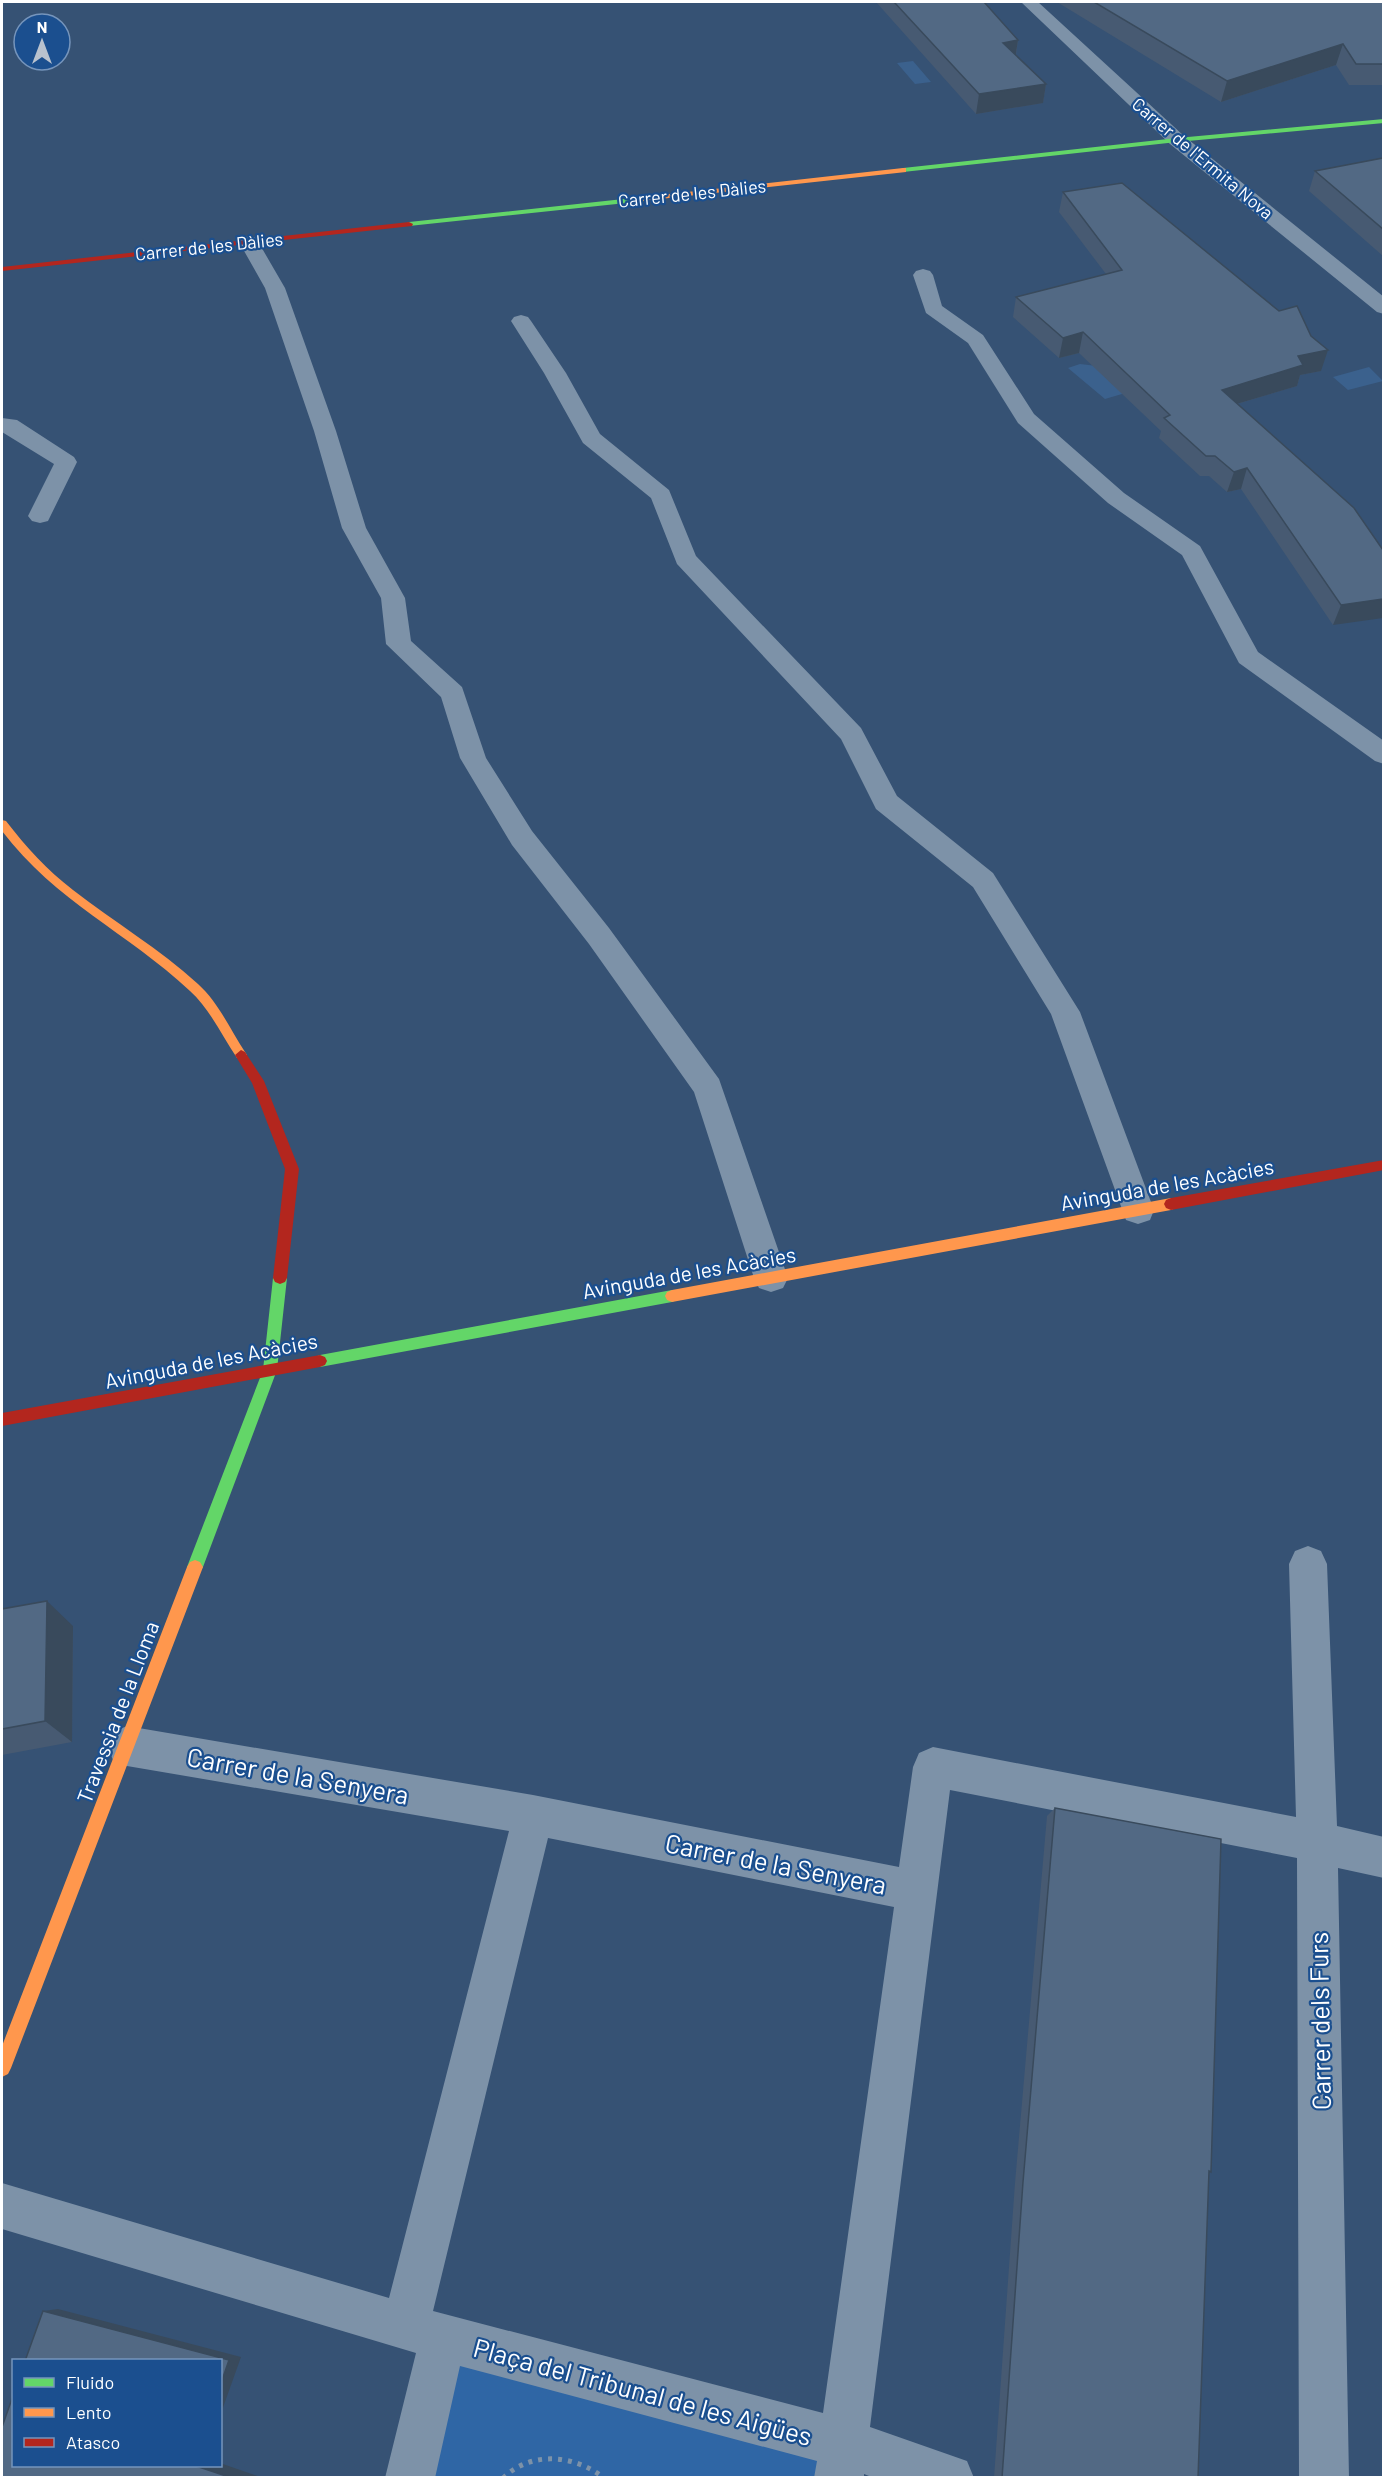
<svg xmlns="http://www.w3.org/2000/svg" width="1385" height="2479" font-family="Barlow,sans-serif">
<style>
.green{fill:#2f66a5}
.water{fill:#3b618d}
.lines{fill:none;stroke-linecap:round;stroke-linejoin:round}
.path{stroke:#7d92a8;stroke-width:5;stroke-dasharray:4 6;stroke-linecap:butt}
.lane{fill:#7d92a8;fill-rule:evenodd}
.street{fill:#7d92a8;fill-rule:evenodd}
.fast{fill:#63d668;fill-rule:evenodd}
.slow{fill:#ff974d;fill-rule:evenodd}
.jam{fill:#b3261e;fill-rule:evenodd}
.wall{fill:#475a72}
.shaded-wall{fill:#394a5c}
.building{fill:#526984;stroke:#394a5c;stroke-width:1.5}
.labels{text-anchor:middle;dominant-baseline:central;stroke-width:4.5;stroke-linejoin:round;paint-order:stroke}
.far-street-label{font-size:18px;fill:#fff;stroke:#1b4f8f}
.street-label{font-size:21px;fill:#fff;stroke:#1b4f8f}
.near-street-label{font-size:26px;fill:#fff;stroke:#1b4f8f}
</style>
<rect width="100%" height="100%" fill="#365274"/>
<path class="green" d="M443,2338L843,2443L839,2477L410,2478Z"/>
<path class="water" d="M913,61L931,82L915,84L897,63Z
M1080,364L1097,366L1159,383L1105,399L1068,368Z
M1369,367L1383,381L1348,390L1333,377Z"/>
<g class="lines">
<path class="path" d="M503,2478C532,2450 575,2455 604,2478"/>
<path class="lane" d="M249,236L256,238L285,288L336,431L366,528L405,598L411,641L462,687L486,758L532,831L609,928L719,1079L788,1278L783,1288L771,1292L759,1288L754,1278L694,1092L589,944L512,845L460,758L441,697L386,644L381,598L342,528L314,431L265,288L239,242L242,238Z
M923,269L930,271L933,275L942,306L983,335L1034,414L1124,493L1200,546L1258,652L1384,741V764L1375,761L1239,663L1182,555L1108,503L1018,423L968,343L926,313L913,275L916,271Z
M521,315L528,317L531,321L566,373L600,434L669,490L696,556L861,728L897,796L993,873L1080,1012L1154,1210L1150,1220L1138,1224L1126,1220L1051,1014L973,887L876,809L841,739L677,564L651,498L583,443L544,373L511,321L514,317Z
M2,418L17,420L74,457L77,462L48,521L40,523L32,521L28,516L54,464L2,432Z"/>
<path class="street" d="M1021,2H1038L1184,136L1384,297V314L1377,312L1170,144Z
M1308,1546L1321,1551L1327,1564L1337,1826L1384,1837V1878L1338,1868L1349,2478H1299L1297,1858L950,1790L870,2427L967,2461L974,2478H874L864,2474V2478H814L817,2461L460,2366L435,2478H385L416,2353L2,2229V2183L389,2298L509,1831L127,1766L113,1760L107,1746L113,1732L127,1726L533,1795L899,1867L913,1767L919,1753L933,1747L1296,1817L1289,1564L1295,1551ZM548,1838L894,1907L823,2413L433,2311Z"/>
<path class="fast" d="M1384,119V123L1177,142L903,172L899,170L903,168L1177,138Z
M642,197L646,199L645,201L409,226L405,224L409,222Z
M280,1272L285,1274L287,1278L277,1370L203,1567L200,1572L195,1574L190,1572L187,1567L263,1370L273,1278L275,1274Z
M672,1290L677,1292L679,1296L677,1300L672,1302L320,1367L315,1365L313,1361L315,1357L320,1355Z"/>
<path class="slow" d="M903,168H906V172L642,201L638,199L642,197Z
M2,820L6,821C26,847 47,870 73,890C114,922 160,949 198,984C218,1002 230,1029 245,1052L247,1055L245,1058H237C222,1036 210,1009 190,991C127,932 56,902 2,831Z
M1171,1198L1176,1200L1178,1204L1176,1208L1171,1210L672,1302L667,1300L665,1296L667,1292L672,1290Z
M195,1560L200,1562L203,1567L11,2068L8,2074L2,2077V2046L187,1567L190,1562Z"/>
<path class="jam" d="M409,222L413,224L412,226L2,271V267Z
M241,1050L245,1052L264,1081L299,1169L287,1278L285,1282L280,1284L275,1282L273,1278L285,1169L252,1083L235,1055Z
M1384,1160V1170L1171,1210L1166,1208L1164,1204L1166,1200L1171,1198Z
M320,1355L325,1357L327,1361L325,1365L320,1367L2,1426V1413Z"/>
</g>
<path class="wall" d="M876,2H984L1018,40L1016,55L1046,84L1043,103L976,114Z
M1057,2H1383V85H1349L1336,65L1221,102Z
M1383,158V256L1309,191L1315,171Z
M1063,192L1321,371L1300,375L1297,386L1237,404L1383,550L1333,625L1241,489L1227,492L1209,476H1200L1159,438L1161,431L1079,353L1059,358L1013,317L1016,297L1106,274L1059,212Z
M2,1609L73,1626L72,1742L2,1755Z
M1055,1808L1209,2172L1198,2478H994L1015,2183L1047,1816Z"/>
<path class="shaded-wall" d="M1018,40L1015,59L1003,43Z
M1343,44L1336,65L1221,102L1227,81Z
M1046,84L1043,103L976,114L979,94Z
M1083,332L1079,353L1059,358L1063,338Z
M1328,350L1321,371L1300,375L1297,386L1216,410L1222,390L1298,356Z
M1247,468L1241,489L1227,492L1234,472Z
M1383,599V618L1333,625L1341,605Z
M47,1601L73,1626L72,1742L45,1721Z
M58,2309L241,2357L220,2416V2386L43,2311Z
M220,2463L263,2478H232L196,2466H220Z"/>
<path class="building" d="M894,2H984L1018,40L1003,43L1046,84L979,94Z
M1094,2H1383V64H1356L1343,44L1227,81Z
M1383,158V229L1315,171Z
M1122,183L1279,311L1297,306L1311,336L1328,350L1298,356L1303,365L1222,390L1354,508L1383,550V599L1341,605L1247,468L1234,472L1215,456H1206L1164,418L1170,415L1083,332L1063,338L1016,297L1122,270L1063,192Z
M47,1601L45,1721L2,1729V1609Z
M1055,1808L1221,1839L1211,2172L1209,2171L1198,2478H1002L1023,2182Z
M43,2311L229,2360L220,2386V2361H25Z
M14,2393V2466H196L232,2478H2V2427Z"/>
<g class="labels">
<g class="far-street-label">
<text transform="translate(1203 158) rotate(40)">Carrer de l'Ermita Nova</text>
<text transform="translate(692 193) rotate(-6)">Carrer de les Dàlies</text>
<text transform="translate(209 246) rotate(-6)">Carrer de les Dàlies</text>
</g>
<g class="street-label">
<text transform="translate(1167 1184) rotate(-10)">Avinguda de les Acàcies</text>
<text transform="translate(689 1272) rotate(-10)">Avinguda de les Acàcies</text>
<text transform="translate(211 1360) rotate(-11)">Avinguda de les Acàcies</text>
<text transform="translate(117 1712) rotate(-69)">Travessia de la Lloma</text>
</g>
<g class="near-street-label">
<text transform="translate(298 1775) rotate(10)">Carrer de la Senyera</text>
<text transform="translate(776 1863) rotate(11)">Carrer de la Senyera</text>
<text transform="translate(1319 2021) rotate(-91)">Carrer dels Furs</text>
<text transform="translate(643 2391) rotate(15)">Plaça del Tribunal de les Aigües</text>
</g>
</g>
<rect width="1385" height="2479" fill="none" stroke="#ffffff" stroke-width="6"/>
<rect x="12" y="2359" width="210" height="108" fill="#1b4f8f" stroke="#7695bc" stroke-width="1.5"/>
<rect x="24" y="2378" width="30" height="9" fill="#63d668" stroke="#7695bc" stroke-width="1.5"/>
<text x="66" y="2389" font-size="18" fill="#ffffff">Fluido</text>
<rect x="24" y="2408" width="30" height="9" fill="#ff974d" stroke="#7695bc" stroke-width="1.5"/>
<text x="66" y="2419" font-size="18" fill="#ffffff">Lento</text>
<rect x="24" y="2438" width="30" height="9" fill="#b3261e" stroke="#7695bc" stroke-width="1.5"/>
<text x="66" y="2449" font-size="18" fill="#ffffff">Atasco</text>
<g transform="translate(42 42)"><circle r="28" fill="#1b4f8f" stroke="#7695bc" stroke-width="1.5"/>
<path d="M0-4.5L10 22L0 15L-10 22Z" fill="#b9c2ce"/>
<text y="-9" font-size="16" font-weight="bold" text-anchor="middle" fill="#ffffff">N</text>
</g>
</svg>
